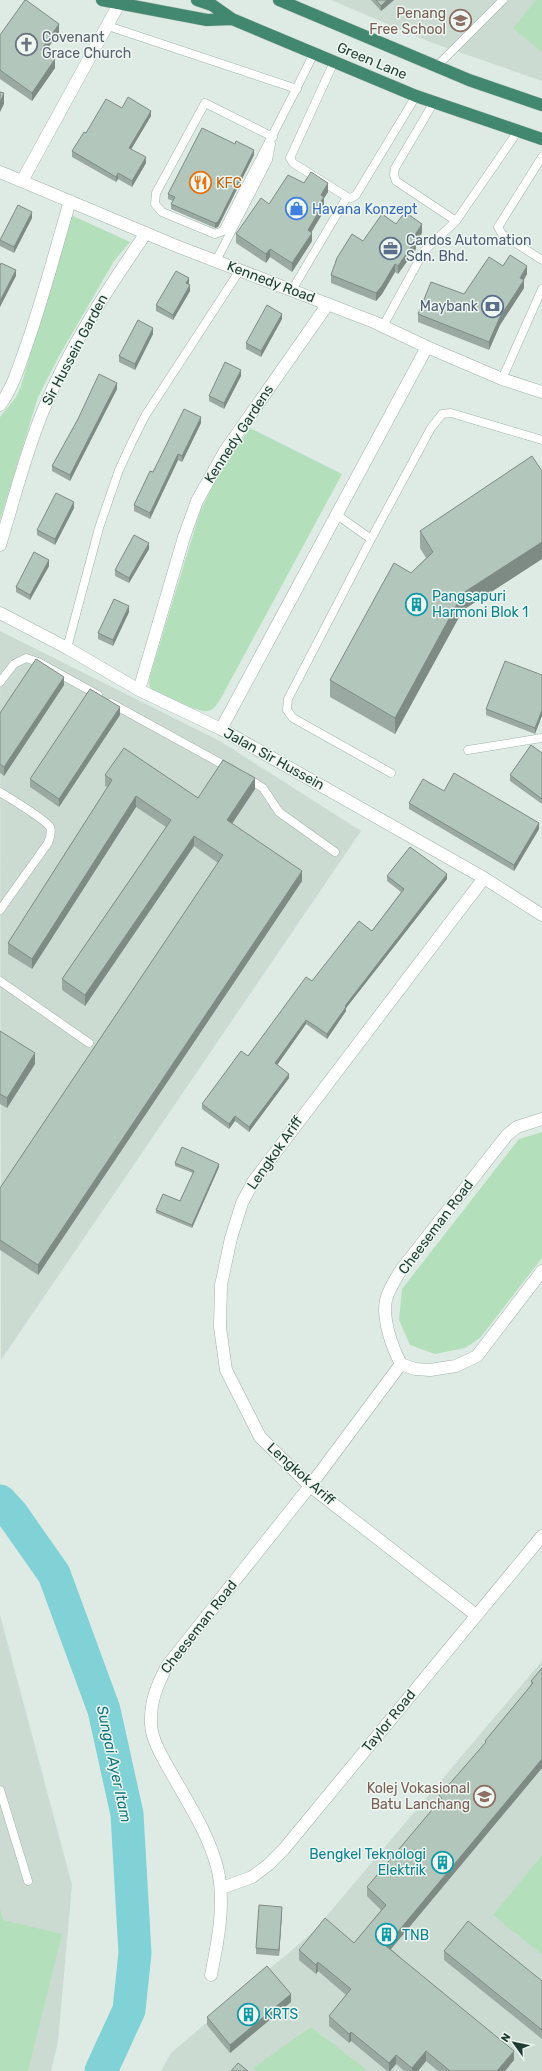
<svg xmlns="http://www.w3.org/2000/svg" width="542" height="2071" font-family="Rubik,sans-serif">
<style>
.built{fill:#ccdbd2}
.green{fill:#b4dfbb}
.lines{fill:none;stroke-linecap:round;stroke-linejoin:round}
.river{stroke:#80d2d6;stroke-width:33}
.service-casing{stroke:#a1b3ab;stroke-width:9}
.minor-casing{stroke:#a1b3ab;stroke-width:13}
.trunk-casing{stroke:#c0c8c5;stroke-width:13}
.service{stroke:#fff;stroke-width:8}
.minor{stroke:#fff;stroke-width:12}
.trunk{stroke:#428870;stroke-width:12}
.wall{fill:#9aaaa2}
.shaded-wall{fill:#7d8b84}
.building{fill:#b3c6bc;stroke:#7d8b84}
.labels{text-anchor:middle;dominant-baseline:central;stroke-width:3;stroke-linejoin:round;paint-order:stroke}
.education-label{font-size:14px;fill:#785e54;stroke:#eef7f2;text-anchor:end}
.worship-label{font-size:14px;fill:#5b616d;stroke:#eef7f2;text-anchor:start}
.street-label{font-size:14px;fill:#1e3c31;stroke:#eef7f2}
.food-label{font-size:14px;fill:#c56008;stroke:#eef7f2;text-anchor:start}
.shop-label{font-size:14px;fill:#366cbe;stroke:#eef7f2;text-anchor:start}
.service-label{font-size:14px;fill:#4e5e75;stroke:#eef7f2;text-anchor:start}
.culture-label{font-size:14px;fill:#0d838f;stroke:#eef7f2;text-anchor:start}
.water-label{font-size:15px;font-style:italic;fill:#13767c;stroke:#eef7f2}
</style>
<rect width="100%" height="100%" fill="#deebe4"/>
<path class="built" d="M331,0H542V81L430,42Z
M0,631L220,741L361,831L1,1360Z
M0,1615L72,1885L58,2042L51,2071H0Z
M542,1661V2071H161L171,2053L313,1932Z"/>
<path class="green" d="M536,0H542V52L513,28Z
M71,215L130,242L114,261L59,356L38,397L0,520V417L16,397L21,386Z
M250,428L342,474L221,698C218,703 214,710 208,711C200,713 159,695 151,690L149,684L150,676L200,512L219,473Z
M542,1132V1258L480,1338L465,1348L435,1354L410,1345L399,1320L402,1289L519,1139Z
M542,1855V1955L493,1915Z
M0,1908L3,1920L62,1934L28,2071H0Z
M311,2027L366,2069L364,2071H256L253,2068Z"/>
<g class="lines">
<path class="river" d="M0,1501L12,1514L54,1574L104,1710L127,1814L135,1953L129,2010L101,2071"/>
<defs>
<path id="service" d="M108,26L297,89
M334,62L290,158L293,163L347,197L351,198L356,195L416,96
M437,66L503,0
M434,102L395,168L394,175L396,181L456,221
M273,137L205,103L156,193L155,204L162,212L215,234L223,231C253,171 285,113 314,53
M542,157L498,227L502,234L542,260
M216,261L268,160L271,144
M292,290L347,197
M383,326L424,251L456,221L518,131
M502,379L542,289
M337,515L371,539L288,699L287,710L293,718L391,773
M371,539L431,428L442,414L451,413L542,440
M67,648L99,528L119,470L132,442L145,416L240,270
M0,682L14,664L26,658L38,662L98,695
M111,703L231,769
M468,750L542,738
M246,777L263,788L279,812L335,852
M0,792C9,798 45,819 50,827C52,832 50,838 48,843L0,910
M0,981L89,1043
M0,1790L28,1881"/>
<path id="minor" d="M0,172L174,245L374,322L427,347L502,379L542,392
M22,181L119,4
M0,405C14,386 20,363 28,341C44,295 56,248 70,201
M0,545C14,500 25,454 43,411C69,347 107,290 146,233
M0,613L67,648L139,690L221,729L484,878L542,915
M139,690L184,537L197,501L225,451L328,304
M221,729L427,347
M542,1119L517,1127L507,1135L401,1270C395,1280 389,1289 386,1300C382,1319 392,1347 401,1364L415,1369L430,1370L456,1366L477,1356L542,1271
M476,1615L310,1486L260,1437L250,1417L226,1370L220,1327L221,1285L231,1238L242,1203L253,1182L484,878
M222,1888L252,1877L268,1865L284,1849L542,1536
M211,1975C218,1941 226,1901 217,1867C208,1832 186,1800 169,1769C161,1755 152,1740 151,1724C150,1702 157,1685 167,1666L310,1486L401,1364"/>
<path id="trunk" d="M102,0L207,20L232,19
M197,0L212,5L232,19L416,96L542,139
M279,0L469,80L542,105"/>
</defs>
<use href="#service" class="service-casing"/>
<use href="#minor" class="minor-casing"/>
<use href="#trunk" class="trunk-casing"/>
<use href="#service" class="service"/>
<use href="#minor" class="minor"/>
<use href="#trunk" class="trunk"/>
</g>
<path class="wall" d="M371,0H394L381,11Z
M59,32L45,52L55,68L32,101L0,79V35Z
M122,108L151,116L131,149L146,163L132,187L118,179L116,182L72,157V151L86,133Z
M254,155L218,227L215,228L171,209V204L173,201L168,199V194Z
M304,183L328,192L324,198V205L321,209V216L311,232L312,241L292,272L270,257L266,263L236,243V234L269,204Z
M32,218L14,253L0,246V240Z
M396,224L422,233L416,241V249L398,274L395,272L382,294L376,301L331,283V275L363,241Z
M503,266L527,274L524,280V288L500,325L489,350L418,322V314L464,294Z
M189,284L190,291L173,320L156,311V305Z
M282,319L261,357L246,349V343Z
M153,334L135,370L119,362V356Z
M241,376L224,409L209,401V396Z
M117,389L70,481L52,471V466Z
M201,423L182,462L178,460L150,519L134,511V505L153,472Z
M542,471V559L463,610L395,734L330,697V680L411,573L426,558L420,548V531Z
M74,508L55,545L37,535V530Z
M149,549L129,583L115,576V570Z
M49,566L30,600L16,592V587Z
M129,612L113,646L98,639V633Z
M542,675L535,734L486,715V709Z
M64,685L4,776L0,773V713Z
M120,715L59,807L30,787V779Z
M542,753V804L510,781V775Z
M105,775L198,798L255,789L232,824L302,881L38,1275L0,1250V1188L218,863L194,846L85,1006L62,990V979L166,827L136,807L32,969L8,954V943L108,787L105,786Z
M444,791L539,829L514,871L409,809V803Z
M387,876L447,879L346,1008V1011L327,1039L306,1024L277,1065L289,1078L249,1132L235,1121L229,1129L202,1109V1104L248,1056L312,981L372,931L401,892L387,881Z
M0,1031L35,1064L7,1108L0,1104Z
M175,1163L219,1167L192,1228L156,1213V1210L180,1201L193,1173L175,1166Z
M542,1668V1768L391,1949L514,2060L505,2071H438L426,2061L418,2071H404L396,2064L390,2071H387L351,2041L349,2043L329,2026V2016L346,1995L318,1971L316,1974L299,1960V1950L354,1943L381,1910L367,1896V1887L439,1802V1796L485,1744V1741L531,1685V1681Z
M282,1913L279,1956L256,1954V1948Z
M444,1951L542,1981V2039L444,1960Z
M291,2002L230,2053L207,2025V2017Z"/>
<path class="shaded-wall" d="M387,0H394L381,11V6Z
M59,24V32L41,58V50Z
M55,59V68L32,101V93Z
M4,93V104L0,112V102Z
M151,111V116L129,153V148Z
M254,150V155L218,227L215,228V223Z
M146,157V163L132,187V181Z
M118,173V179L116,182V177Z
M328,183V192L324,198V205L321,209V216L308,238V230L321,195Z
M32,212V218L14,253V247Z
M422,224V233L416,241V249L398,274V266L413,238Z
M312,233V241L292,272V263Z
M270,249V257L266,263V254Z
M395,264V272L382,294L376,301V293Z
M527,266V274L520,286V278Z
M16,270V276L0,307V301Z
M189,278V284L186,289V283Z
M524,280V288L500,325L489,350V342L500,317Z
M190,285V291L173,320V315Z
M282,314V319L261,357V351Z
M153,328V334L135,370V364Z
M241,370V376L224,409V403Z
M117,383V389L70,481V475Z
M201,417V423L182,462V456Z
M178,454V460L150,519V513Z
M74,502V508L55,545V539Z
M542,542V559L463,610L395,734V718L463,593Z
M149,543V549L129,583V578Z
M49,560V566L30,600V595Z
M129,606V612L113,646V640Z
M64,677V685L4,776V767Z
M120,707V715L59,807V799Z
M542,710V716L535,734V728Z
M255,778V789L227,831V820Z
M136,796V807L32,969V959Z
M539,823V829L514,871V865Z
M194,836V846L85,1006V995Z
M302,871V881L38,1275V1265Z
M447,874V879L346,1008V1011L327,1039V1034L345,1006Z
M306,1020V1024L275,1068V1063Z
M35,1053V1064L7,1108V1098Z
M289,1074V1078L249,1132V1127Z
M235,1116V1121L229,1129V1124Z
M219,1164V1167L192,1228V1225Z
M542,1759V1768L386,1955V1946Z
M282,1907V1913L279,1956V1950Z
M318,1962V1971L316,1974V1965Z
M291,1994V2002L230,2053V2045Z
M351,2032V2041L349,2043V2034Z
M426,2051V2061L418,2071H412V2068Z
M514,2051V2060L505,2071H497Z
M396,2055V2064L390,2071H389V2063Z"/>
<path class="building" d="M25,0H26L59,24L41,50L55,59L32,93L0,70V35Z
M376,0H387L381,6Z
M0,92L4,93L0,102Z
M128,97L151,111L129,148L146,157L132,181L118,173L116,177L72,151L84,132L86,133L106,99L122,108Z
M202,128L235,144L236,141L254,150L218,222L215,223L171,204L175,197L168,194Z
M311,172L328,183L321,195L324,197L318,206L321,208L308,230L312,233L292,263L270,249L266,254L236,234L261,198L269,204L288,175L304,183Z
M18,205L32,212L14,247L0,240Z
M405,212L422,224L413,238L416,240L398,266L395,264L382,286L376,293L331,275L337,258L352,234L363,241L382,214L396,224Z
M510,255L527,266L520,278L524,280L500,317L489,342L418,314L431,282L464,294L489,257L503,266Z
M1,263L16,270L0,301V266Z
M176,271L189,278L186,283L190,285L173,315L156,305Z
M267,305L282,314L261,351L246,343Z
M138,320L153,328L135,364L119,356Z
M225,362L241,370L224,403L209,396Z
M99,374L117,383L70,475L52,466L78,419Z
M184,409L201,417L182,456L178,454L150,513L134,505L150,471L153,472Z
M532,456L542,471V542L463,593L395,718L330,680L394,563L411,573L433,552L420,531Z
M56,493L74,502L55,539L37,530Z
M134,535L149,543L129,578L115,570Z
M34,552L49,560L30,595L16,587Z
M114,599L129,606L113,640L98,633Z
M36,659L64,677L4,767L0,764V713Z
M505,661L542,675V710L535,728L486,709Z
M90,689L120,707L59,799L30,779Z
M531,745L542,753V799L510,775Z
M124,748L198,798L223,760L255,778L227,820L302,871L38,1265L0,1240V1188L223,855L194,836L85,995L62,979L171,820L136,796L32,959L8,943L112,780L105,775Z
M454,773L539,823L514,865L409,803L423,779L444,791Z
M410,847L447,874L345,1006L346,1007L327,1034L306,1020L275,1063L289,1074L249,1127L235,1116L229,1124L202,1104L241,1051L248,1056L306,977L312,981L359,921L372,931L404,889L387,876Z
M0,1031L35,1053L7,1098L0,1094Z
M182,1147L219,1164L192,1225L156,1210L163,1194L180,1201L194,1171L175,1163Z
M542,1668V1759L386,1946L514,2051L497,2071H450L426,2051L412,2068L396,2055L389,2063L351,2032L349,2034L329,2016L351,1989L318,1962L316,1965L299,1950L325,1918L354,1943L386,1905L367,1887L442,1798L439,1796L486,1742L485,1741L533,1683L531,1681Z
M259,1905L282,1907L279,1950L256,1948Z
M468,1921L542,1981V2030L444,1951Z
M267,1966L291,1994L230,2045L207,2017Z
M238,2063L248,2071H231Z"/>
<defs>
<symbol id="school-ring" viewBox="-11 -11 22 22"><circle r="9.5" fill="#eef7f2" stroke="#8d6e63" stroke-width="1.5"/><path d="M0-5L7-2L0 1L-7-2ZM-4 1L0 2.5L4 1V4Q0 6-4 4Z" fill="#8d6e63"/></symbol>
<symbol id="church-ring" viewBox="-11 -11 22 22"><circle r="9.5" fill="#eef7f2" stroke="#6b7280" stroke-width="1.5"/><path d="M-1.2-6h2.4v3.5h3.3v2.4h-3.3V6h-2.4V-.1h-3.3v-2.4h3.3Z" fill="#6b7280"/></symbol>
<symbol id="restaurant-ring" viewBox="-11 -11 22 22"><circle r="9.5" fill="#eef7f2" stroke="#e8710a" stroke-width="1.5"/><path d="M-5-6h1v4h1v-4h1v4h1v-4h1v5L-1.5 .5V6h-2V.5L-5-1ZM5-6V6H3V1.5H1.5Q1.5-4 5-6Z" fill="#e8710a"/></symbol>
<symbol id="shop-ring" viewBox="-11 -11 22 22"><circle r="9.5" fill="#eef7f2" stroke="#3f7fe0" stroke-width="1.5"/><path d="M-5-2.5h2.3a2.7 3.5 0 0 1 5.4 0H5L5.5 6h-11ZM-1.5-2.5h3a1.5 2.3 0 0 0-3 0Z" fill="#3f7fe0"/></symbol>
<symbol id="office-ring" viewBox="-11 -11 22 22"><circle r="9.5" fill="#eef7f2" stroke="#5c6f8a" stroke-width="1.5"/><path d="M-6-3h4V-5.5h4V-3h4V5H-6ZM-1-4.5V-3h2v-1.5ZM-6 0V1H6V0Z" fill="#5c6f8a"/></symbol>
<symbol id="bank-ring" viewBox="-11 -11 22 22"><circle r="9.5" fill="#eef7f2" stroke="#5c6f8a" stroke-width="1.5"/><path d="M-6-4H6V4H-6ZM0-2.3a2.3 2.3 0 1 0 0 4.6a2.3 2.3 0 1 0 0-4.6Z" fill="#5c6f8a"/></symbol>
<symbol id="building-ring" viewBox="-11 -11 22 22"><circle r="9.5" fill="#eef7f2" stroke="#0f9aa8" stroke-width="1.5"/><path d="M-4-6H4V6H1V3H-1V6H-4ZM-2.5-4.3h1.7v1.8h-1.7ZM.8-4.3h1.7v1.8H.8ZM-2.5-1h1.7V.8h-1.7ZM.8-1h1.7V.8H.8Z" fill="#0f9aa8"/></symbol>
<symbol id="university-ring" viewBox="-11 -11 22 22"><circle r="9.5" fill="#eef7f2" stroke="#8d6e63" stroke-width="1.5"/><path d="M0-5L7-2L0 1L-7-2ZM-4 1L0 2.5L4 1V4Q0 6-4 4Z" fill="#8d6e63"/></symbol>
</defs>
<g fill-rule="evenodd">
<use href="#school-ring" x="448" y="8" width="25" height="25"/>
<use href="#church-ring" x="14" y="32" width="25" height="25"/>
<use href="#restaurant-ring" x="188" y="170" width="25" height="25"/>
<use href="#shop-ring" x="284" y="196" width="25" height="25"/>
<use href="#office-ring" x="378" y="236" width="25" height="25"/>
<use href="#bank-ring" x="480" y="294" width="25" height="25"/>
<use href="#building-ring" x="404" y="592" width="25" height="25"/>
<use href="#university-ring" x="472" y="1784" width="25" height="25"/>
<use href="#building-ring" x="430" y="1850" width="25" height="25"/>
<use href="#building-ring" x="374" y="1922" width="25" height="25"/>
<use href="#building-ring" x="236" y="2002" width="25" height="25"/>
</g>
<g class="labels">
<g class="education-label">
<text x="446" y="13">Penang<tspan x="446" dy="16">Free School</tspan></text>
<text x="470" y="1788">Kolej Vokasional<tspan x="470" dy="16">Batu Lanchang</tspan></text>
</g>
<g class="worship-label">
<text x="42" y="37">Covenant<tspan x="42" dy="16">Grace Church</tspan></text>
</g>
<g class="street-label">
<text transform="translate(372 61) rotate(23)">Green Lane</text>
<text transform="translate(271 282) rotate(21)">Kennedy Road</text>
<text transform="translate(75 350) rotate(-62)">Sir Hussein Garden</text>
<text transform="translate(239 434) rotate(-57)">Kennedy Gardens</text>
<text transform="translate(274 759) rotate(29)">Jalan Sir Hussein</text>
<text transform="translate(275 1153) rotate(-55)">Lengkok Ariff</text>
<text transform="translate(436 1227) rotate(-53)">Cheeseman Road</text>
<text transform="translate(301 1474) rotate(42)">Lengkok Ariff</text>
<text transform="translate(199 1627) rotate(-52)">Cheeseman Road</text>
<text transform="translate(389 1721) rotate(-51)">Taylor Road</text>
</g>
<g class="food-label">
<text x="216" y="183">KFC</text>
</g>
<g class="shop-label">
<text x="312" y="209">Havana Konzept</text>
</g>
<g class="service-label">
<text x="406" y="240">Cardos Automation<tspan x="406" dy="16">Sdn. Bhd.</tspan></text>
<text x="478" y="306" text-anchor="end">Maybank</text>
</g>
<g class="culture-label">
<text x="432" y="596">Pangsapuri<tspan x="432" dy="16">Harmoni Blok 1</tspan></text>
<text x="426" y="1854" text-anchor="end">Bengkel Teknologi<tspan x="426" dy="16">Elektrik</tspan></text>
<text x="402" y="1935">TNB</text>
<text x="264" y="2014">KRTS</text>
</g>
<g class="water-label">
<text transform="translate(114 1764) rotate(78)">Sungai Ayer Itam</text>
</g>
</g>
<g transform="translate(514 2043) rotate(303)" stroke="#eef7f2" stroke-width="3" paint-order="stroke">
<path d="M0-3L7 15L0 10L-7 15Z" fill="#1e3c31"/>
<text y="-6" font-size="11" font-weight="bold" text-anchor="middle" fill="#1e3c31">N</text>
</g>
</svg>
